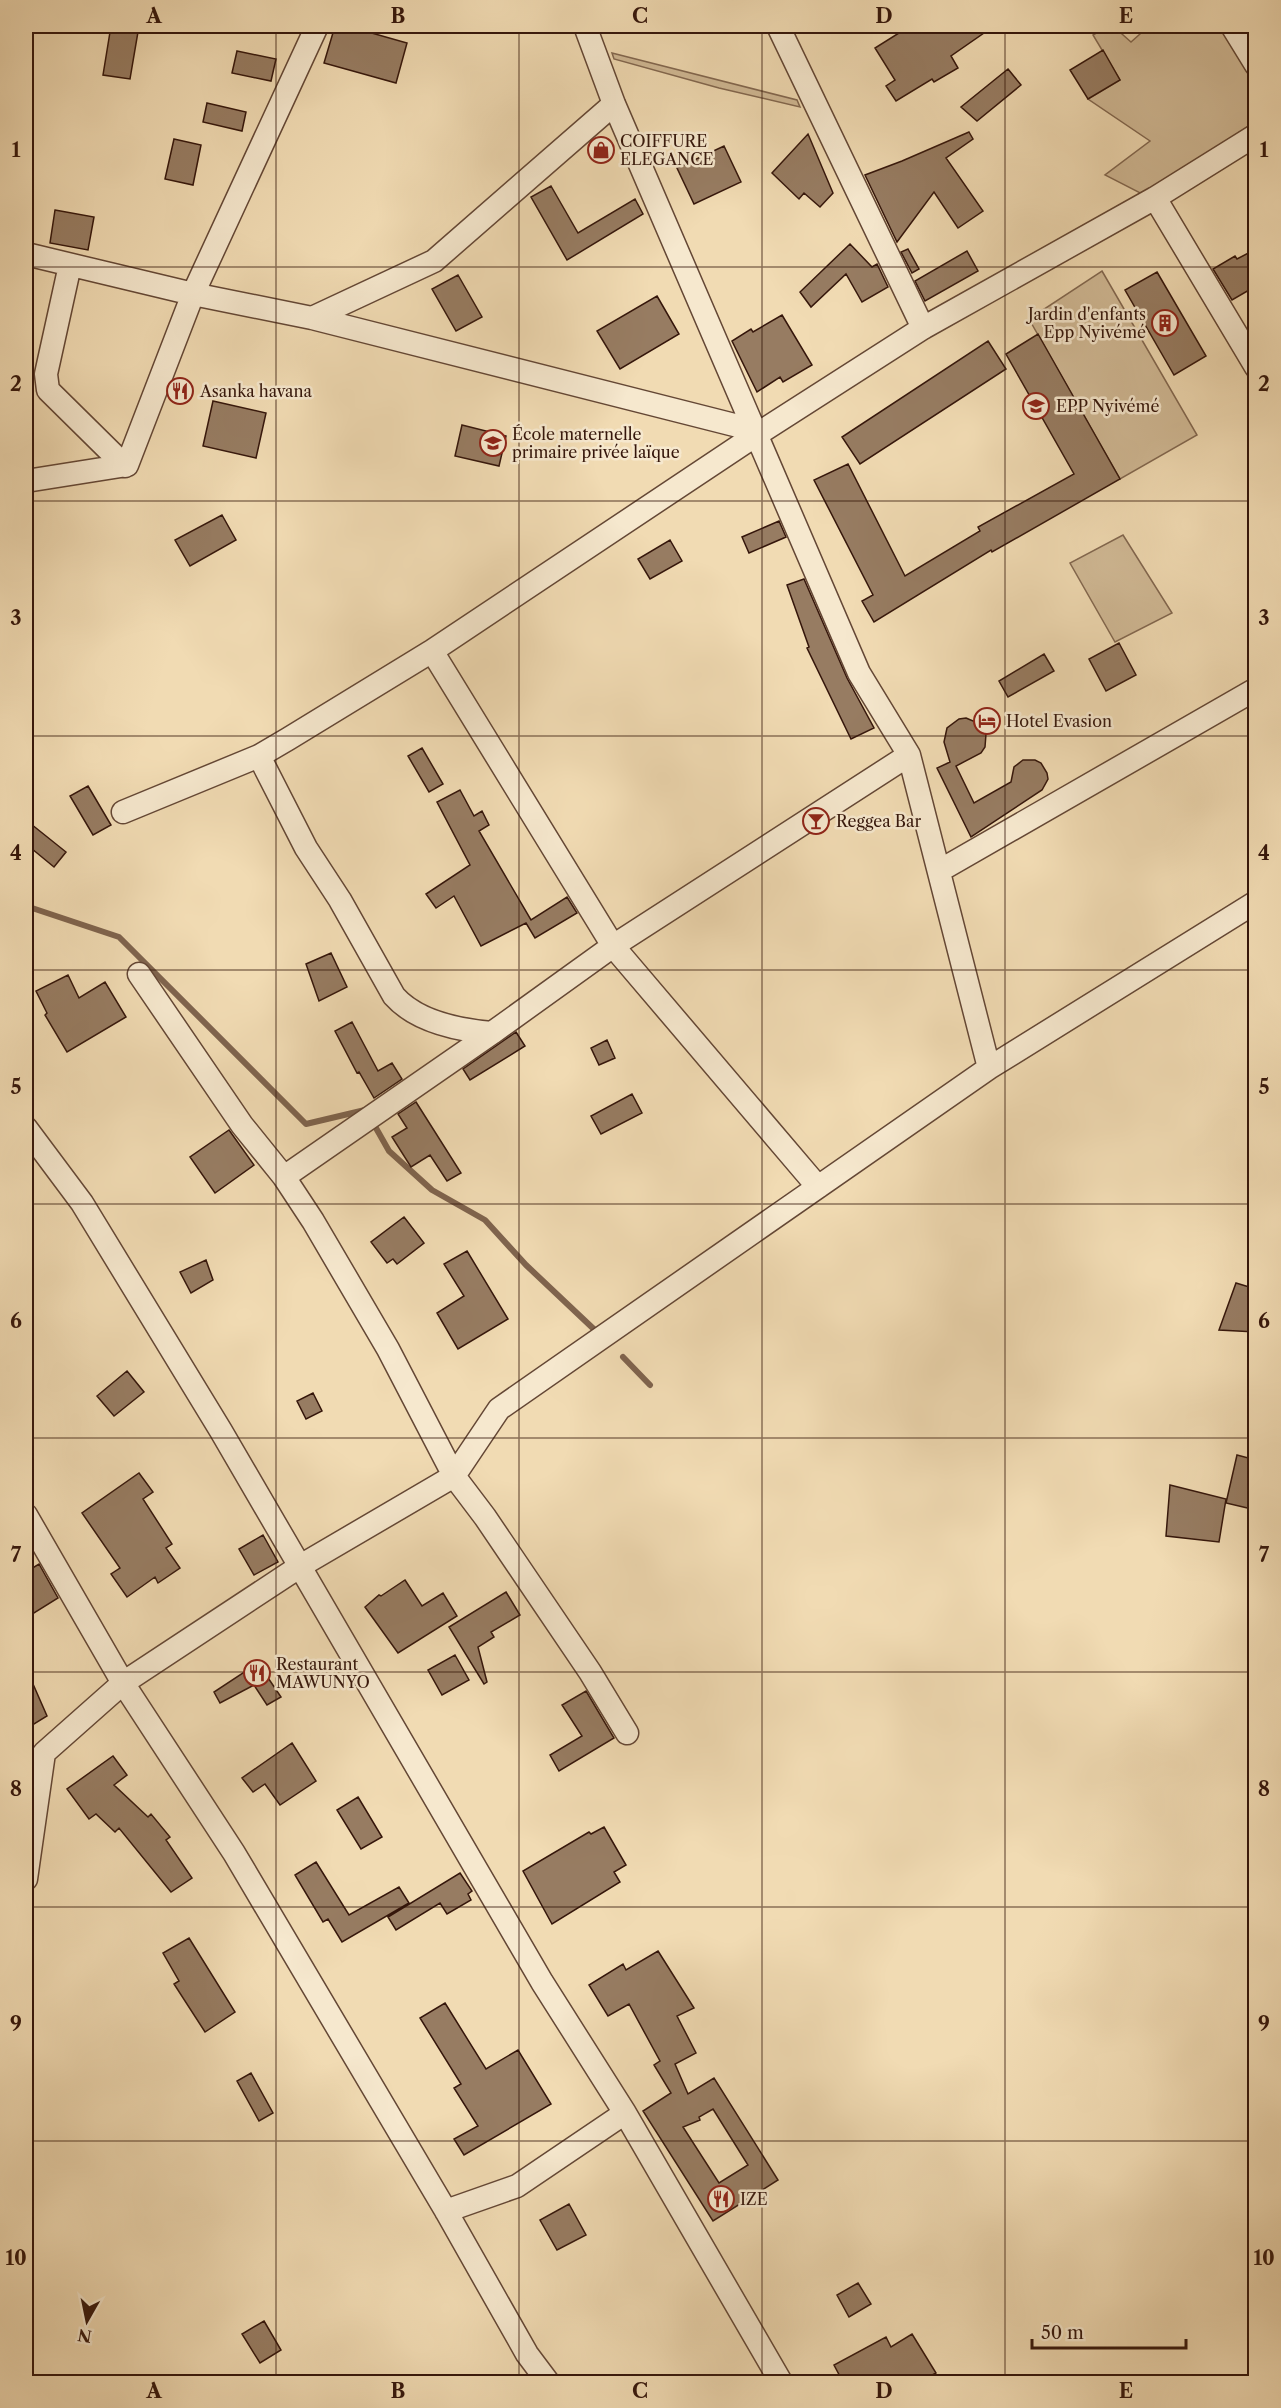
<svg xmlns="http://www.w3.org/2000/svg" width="1281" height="2408" font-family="'Libre Caslon Text',serif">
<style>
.green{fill:#d1ba96;stroke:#836850;stroke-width:1.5}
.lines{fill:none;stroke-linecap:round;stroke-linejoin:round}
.stream{stroke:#7f644e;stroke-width:6}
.building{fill:#977c62;stroke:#35160b;stroke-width:1.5;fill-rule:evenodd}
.minor-casing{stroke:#644735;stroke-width:25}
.minor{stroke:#f6e8ce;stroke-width:22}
.grid{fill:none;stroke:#35160b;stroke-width:1.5;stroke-opacity:0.55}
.labels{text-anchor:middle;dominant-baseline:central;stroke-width:5;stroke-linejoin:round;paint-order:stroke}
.poi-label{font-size:16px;fill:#35160b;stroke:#f6e8ce;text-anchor:start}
.neatline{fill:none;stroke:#35160b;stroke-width:2}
.grid-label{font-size:20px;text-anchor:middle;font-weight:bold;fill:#35160b}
</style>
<rect width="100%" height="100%" fill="#f1dbb3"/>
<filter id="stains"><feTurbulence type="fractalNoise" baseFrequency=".00333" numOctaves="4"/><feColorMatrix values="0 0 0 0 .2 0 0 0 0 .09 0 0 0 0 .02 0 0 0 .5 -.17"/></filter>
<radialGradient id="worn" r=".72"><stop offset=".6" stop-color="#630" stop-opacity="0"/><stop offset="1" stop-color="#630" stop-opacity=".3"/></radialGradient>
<path class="green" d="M1108,26H1113L1131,42L1149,26H1219L1255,84V122L1144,195L1105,175L1150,141L1088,99L1120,80L1093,35Z
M612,53L797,100L800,107L719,88L614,59Z
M1102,271L1197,435L1120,479L1029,319Z
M1123,535L1172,613L1115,642L1070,563Z"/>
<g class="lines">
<path class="stream" d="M26,906L119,937L306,1124L365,1110
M372,1121L389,1151L432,1190L485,1220L526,1265L598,1333
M623,1357L650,1385"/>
</g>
<path class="building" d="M111,26H139L130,79L103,75Z
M335,26H347L407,43L396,83L324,63Z
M910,26H994L951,56L958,68L934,82L932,79L896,101L886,86L895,80L875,48Z
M1103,50L1120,80L1088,99L1070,70Z
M237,51L276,59L271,81L232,73Z
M1008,69L1021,85L977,121L961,107Z
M207,103L246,112L242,131L203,122Z
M969,132L973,139L946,158L983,211L958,228L934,192L897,242L865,175L902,161Z
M808,134L833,193L820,207L804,193L799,199L772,173Z
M174,139L201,145L193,185L165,179Z
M724,146L741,182L694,204L677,168Z
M551,186L578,233L635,199L643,214L567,260L531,197Z
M55,210L94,217L88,250L50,243Z
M850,244L872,267L877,264L888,287L862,302L846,274L811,307L800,292Z
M908,249L919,269L912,273L901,252Z
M1256,249V286L1232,300L1213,269L1235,256L1237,259Z
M967,251L978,271L925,301L915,281Z
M1157,272L1206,356L1174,375L1125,290Z
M458,275L482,317L456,331L432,289Z
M657,296L679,334L620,369L597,331Z
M782,315L812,365L783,382L780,377L757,392L732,341L751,329L753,332Z
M1038,334L1120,479L992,552L991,550L874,622L862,601L873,595L814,480L848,464L905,576L980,531L978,527L1074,474L1006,354Z
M988,341L1006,369L860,464L842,437Z
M213,401L266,413L256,458L203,446Z
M462,425L506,436L499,466L455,456Z
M222,515L236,540L190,566L175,540Z
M779,521L786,537L749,553L742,537Z
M670,540L682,561L650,579L638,559Z
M804,579L847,678L874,728L851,739L807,648L809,647L787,585Z
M1119,643L1136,675L1106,691L1089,659Z
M1044,654L1054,671L1008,697L999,681Z
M966,718L978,723L986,734L985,747L981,753L956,766L974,803L1011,782L1014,767L1023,760H1035L1041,763L1047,773L1048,779L1042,790L971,837L937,768L950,762L944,742L947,728L959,719Z
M422,748L443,784L429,792L408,756Z
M88,786L111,825L93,835L70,796Z
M460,790L474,816L482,811L489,825L479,831L531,920L567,897L577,913L535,938L526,923L481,946L454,896L436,908L426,894L470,865L437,802Z
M26,820L66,852L54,867L26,844Z
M331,953L347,987L319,1001L306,964Z
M68,975L79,998L105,982L126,1017L67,1052L45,1015L47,1013L36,991Z
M352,1022L378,1071L392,1063L402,1079L374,1098L359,1072L357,1073L335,1031Z
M516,1032L525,1046L470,1080L463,1069Z
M607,1040L615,1058L599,1065L591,1048Z
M632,1094L642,1113L601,1134L591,1116Z
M416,1102L461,1173L447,1181L430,1155L411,1167L392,1137L407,1128L398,1114Z
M229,1130L254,1165L215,1193L190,1157Z
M404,1217L424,1243L397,1264L393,1259L387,1263L371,1242Z
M467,1251L508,1319L458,1349L437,1313L464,1296L444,1264Z
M206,1260L213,1280L191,1293L180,1272Z
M1236,1283L1256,1289V1332L1219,1330Z
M127,1371L144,1392L114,1416L97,1396Z
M313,1393L322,1411L306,1419L297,1401Z
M1237,1455L1256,1460V1510L1226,1503Z
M139,1473L153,1492L143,1499L172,1544L166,1548L180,1568L158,1583L155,1577L127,1597L111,1574L120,1568L82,1513Z
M1170,1485L1226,1499L1219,1542L1166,1536Z
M263,1535L278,1562L254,1575L239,1549Z
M39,1564L58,1598L26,1618V1572Z
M405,1580L422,1606L443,1593L457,1616L398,1653L365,1607L379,1595L381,1596Z
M506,1592L520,1615L491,1632L494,1637L478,1647L487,1682L484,1684L449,1627Z
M455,1655L469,1680L442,1695L428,1670Z
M258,1663L281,1697L267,1705L254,1685L220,1703L214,1692Z
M26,1668L47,1716L26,1729Z
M586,1691L614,1738L559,1771L550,1755L582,1736L562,1705Z
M292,1743L316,1781L280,1805L265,1784L253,1792L242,1778Z
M113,1756L127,1775L114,1785L148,1817L151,1814L170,1837L166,1840L192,1878L171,1892L119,1828L115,1832L96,1814L89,1819L67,1789Z
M358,1797L382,1837L361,1849L337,1810Z
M604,1827L626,1865L614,1872L620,1882L552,1924L523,1871L589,1832L591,1834Z
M316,1862L349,1915L399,1887L409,1903L342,1942L328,1919L323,1922L295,1875Z
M460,1873L472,1891L468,1894L471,1900L447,1914L440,1903L396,1930L388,1917Z
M189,1938L235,2012L205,2032L174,1984L179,1981L163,1953Z
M658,1951L694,2008L677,2016L696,2053L675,2064L688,2094L714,2078L778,2180L713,2221L643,2111L671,2093L654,2065L660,2061L629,2004L608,2016L589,1985L623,1964L626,1970ZM713,2109L748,2165L719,2183L683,2127L700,2120L699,2117Z
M445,2003L486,2069L518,2050L551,2104L464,2155L454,2139L478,2126L454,2088L461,2084L420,2018Z
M251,2073L273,2113L259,2121L237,2081Z
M569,2204L586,2235L557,2250L540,2220Z
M858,2283L871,2304L849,2317L837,2295Z
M264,2321L281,2350L260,2363L242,2334Z
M912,2334L936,2373L919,2382H843L834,2365L886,2337L891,2347Z"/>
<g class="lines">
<defs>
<path id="minor" d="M585,26L614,104L859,673L909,755L989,1068
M778,26L923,328
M1232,26L1256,65
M1155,198L1256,367
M26,254L193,294L312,318L754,430
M70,265L46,374L48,390L125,466
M312,318L434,261L614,104
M26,481L127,465L193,294L317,26
M432,651L613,946L818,1187
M259,756L306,848L340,900L394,996C417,1022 458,1030 492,1033L613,946L909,755
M123,812L259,756L288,739L432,651L756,435L923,328L1155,198L1256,135
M939,871L1256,689
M139,974L242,1125L284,1177L313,1221L388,1349L454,1476L485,1517L590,1672L627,1733
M26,1128L82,1203L221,1431L542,1982L625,2113L781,2382
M284,1177L492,1033
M26,1515L123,1683L234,1853L446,2211L527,2354L548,2382
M26,1879L44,1753L123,1683L302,1565L454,1476L499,1409L989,1068L1256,902
M446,2211L517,2186L625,2113"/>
</defs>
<use href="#minor" class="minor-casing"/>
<use href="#minor" class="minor"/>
</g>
<path class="grid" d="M276,26V2382M519,26V2382M762,26V2382M1005,26V2382M26,267H1256M26,501H1256M26,736H1256M26,970H1256M26,1204H1256M26,1438H1256M26,1672H1256M26,1907H1256M26,2141H1256"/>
<defs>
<symbol id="shop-ring" viewBox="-11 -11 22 22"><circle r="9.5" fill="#f6e8ce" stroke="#8f2418" stroke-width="1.5"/><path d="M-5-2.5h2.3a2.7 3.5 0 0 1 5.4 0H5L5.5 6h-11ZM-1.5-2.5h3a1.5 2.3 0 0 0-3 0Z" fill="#8f2418"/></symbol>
<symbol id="building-ring" viewBox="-11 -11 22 22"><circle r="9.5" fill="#f6e8ce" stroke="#8f2418" stroke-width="1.5"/><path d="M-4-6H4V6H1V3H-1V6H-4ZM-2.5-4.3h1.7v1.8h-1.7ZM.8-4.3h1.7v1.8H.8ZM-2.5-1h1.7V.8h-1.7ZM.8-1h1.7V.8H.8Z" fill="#8f2418"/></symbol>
<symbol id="restaurant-ring" viewBox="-11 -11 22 22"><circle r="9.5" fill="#f6e8ce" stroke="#8f2418" stroke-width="1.5"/><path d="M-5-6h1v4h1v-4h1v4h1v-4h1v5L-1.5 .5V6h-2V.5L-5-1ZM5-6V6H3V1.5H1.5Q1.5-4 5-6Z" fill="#8f2418"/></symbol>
<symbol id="school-ring" viewBox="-11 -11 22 22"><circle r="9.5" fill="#f6e8ce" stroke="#8f2418" stroke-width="1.5"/><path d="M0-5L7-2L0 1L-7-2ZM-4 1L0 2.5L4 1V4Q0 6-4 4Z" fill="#8f2418"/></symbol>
<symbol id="hotel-ring" viewBox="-11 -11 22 22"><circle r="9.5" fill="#f6e8ce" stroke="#8f2418" stroke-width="1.5"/><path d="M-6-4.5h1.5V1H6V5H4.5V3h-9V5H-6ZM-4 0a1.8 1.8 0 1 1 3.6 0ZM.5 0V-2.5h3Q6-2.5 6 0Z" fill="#8f2418"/></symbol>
<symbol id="bar-ring" viewBox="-11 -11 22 22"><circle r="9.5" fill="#f6e8ce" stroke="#8f2418" stroke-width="1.5"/><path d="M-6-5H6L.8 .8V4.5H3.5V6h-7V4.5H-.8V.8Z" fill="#8f2418"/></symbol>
</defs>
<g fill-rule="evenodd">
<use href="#shop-ring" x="586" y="135" width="30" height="30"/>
<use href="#building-ring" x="1150" y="308" width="30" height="30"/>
<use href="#restaurant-ring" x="165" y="376" width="30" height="30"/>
<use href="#school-ring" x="1021" y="391" width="30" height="30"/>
<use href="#school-ring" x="478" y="428" width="30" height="30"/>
<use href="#hotel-ring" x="972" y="706" width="30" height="30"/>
<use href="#bar-ring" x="801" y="806" width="30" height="30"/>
<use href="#restaurant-ring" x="242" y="1658" width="30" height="30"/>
<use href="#restaurant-ring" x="706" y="2184" width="30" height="30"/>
</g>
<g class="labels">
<g class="poi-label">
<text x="620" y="141">COIFFURE<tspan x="620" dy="18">ELEGANCE</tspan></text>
<text x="1146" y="314" text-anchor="end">Jardin d'enfants<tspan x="1146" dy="18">Epp Nyivémé</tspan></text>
<text x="200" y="391">Asanka havana</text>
<text x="1056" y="406">EPP Nyivémé</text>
<text x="512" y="434">École maternelle<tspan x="512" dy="18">primaire privée laïque</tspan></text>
<text x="1006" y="721">Hotel Evasion</text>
<text x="836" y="821">Reggea Bar</text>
<text x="276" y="1664">Restaurant<tspan x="276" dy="18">MAWUNYO</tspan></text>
<text x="740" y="2199">IZE</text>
</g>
</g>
<rect width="1281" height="2408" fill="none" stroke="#f1dbb3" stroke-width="66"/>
<g transform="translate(87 2321) rotate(189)" stroke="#f6e8ce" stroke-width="4.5" paint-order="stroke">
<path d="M0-4.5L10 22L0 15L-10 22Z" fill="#35160b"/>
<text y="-9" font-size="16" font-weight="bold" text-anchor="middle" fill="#35160b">N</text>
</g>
<path d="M1032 2339v9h154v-9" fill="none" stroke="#35160b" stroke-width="3"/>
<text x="1041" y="2339" font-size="18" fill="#35160b" stroke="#f6e8ce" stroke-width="4.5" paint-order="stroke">50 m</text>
<rect x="33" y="33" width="1215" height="2342" class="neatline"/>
<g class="grid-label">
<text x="154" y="23">A</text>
<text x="398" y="23">B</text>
<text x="640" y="23">C</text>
<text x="884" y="23">D</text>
<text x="1126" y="23">E</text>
<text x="16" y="157">1</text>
<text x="1264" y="157">1</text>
<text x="16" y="391">2</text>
<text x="1264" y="391">2</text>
<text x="16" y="625">3</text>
<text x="1264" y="625">3</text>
<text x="16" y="860">4</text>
<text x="1264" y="860">4</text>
<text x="16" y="1094">5</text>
<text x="1264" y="1094">5</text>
<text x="16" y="1328">6</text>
<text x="1264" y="1328">6</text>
<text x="16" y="1562">7</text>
<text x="1264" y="1562">7</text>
<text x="16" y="1796">8</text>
<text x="1264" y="1796">8</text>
<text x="16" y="2031">9</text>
<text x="1264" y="2031">9</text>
<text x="16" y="2265">10</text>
<text x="1264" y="2265">10</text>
<text x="154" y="2398">A</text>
<text x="398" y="2398">B</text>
<text x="640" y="2398">C</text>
<text x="884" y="2398">D</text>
<text x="1126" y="2398">E</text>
</g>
<rect width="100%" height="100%" filter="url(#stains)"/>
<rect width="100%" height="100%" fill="url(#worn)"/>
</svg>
